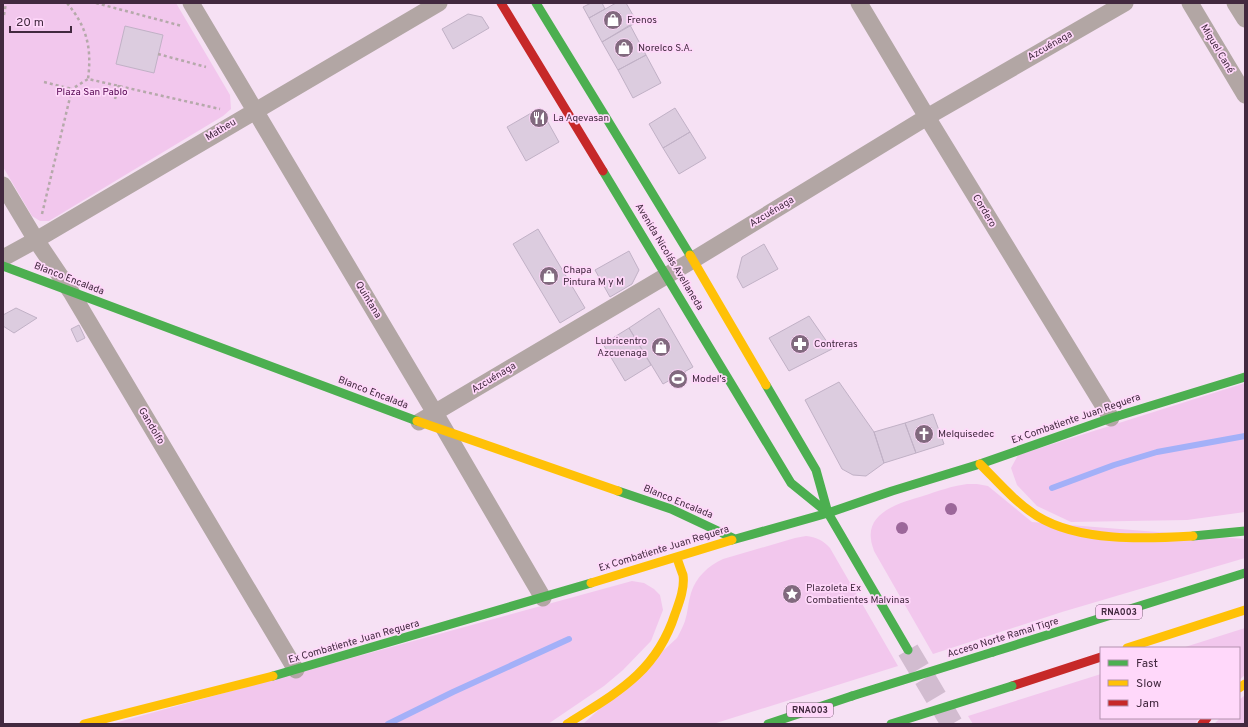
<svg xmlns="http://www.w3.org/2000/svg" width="1248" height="727" font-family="Overpass,sans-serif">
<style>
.green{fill:#f2c7ed}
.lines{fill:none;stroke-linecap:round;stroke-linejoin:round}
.stream{stroke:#a3b0f8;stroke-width:6}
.building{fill:#dcccdf;stroke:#c1b1c6}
.secondary-tunnel{stroke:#d2bcd0;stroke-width:22;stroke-dasharray:22 11;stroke-linecap:butt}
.path{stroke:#b5a9aa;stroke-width:2.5;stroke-dasharray:3 3;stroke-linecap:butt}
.street{stroke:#b2a6a4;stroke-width:17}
.fast{stroke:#4caf50;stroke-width:9}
.slow{stroke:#ffc107;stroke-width:9}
.jam{stroke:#c62828;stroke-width:9}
.fast-bridge{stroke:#4caf50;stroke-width:9}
.tree{fill:#9c679a}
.labels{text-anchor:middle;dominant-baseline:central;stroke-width:3.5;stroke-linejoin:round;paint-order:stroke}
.shield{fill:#ffd8fa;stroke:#7b5e77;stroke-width:1}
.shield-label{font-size:9px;font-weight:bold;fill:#42293f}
.poi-label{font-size:10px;fill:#42293f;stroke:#ffd8fa;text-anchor:start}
.street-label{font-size:10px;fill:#42293f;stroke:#ffd8fa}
.park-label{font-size:10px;fill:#530450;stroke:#ffd8fa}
</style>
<rect width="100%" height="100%" fill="#f6e1f4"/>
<path class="green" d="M3,3H176L230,95L231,109L223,116L49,221H40L32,216L3,167Z
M1245,383V512L1187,520L1071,522L1037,506L1017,485L1011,468L1018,455Z
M967,484H977L988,486L1032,522L1245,539V558L1062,612L933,654L874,551C873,547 871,543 871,539C867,511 903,502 923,496C938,491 952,486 967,484Z
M806,536C816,537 823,540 830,548L898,666L713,724H583L677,638C680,632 683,627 685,621C688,612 688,602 691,593C696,577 708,566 723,559L795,538Z
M632,581L644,583L654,589L660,595L663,610L651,641L623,670L604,686L548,724H111Z
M1245,628V675L1239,680V648H1182Z
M1101,674V718H1199L1195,724H973L968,716Z
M1245,695V724H1214L1220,718H1239V700Z"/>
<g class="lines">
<path class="stream" d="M1052,488L1114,465L1157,452L1245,436
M388,724L453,692L569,639"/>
</g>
<path class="building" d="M591,3H602L605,9L589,18L583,7Z
M616,3H626L637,22L602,42L589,18Z
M468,14L482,17L489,28L453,49L442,29Z
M630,25L646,55L618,70L602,42Z
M125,26L163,35L154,73L116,64Z
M646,55L661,83L633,98L618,70Z
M540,108L559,142L526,161L507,127Z
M675,108L690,132L663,148L649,124Z
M690,132L706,158L679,174L663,148Z
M538,229L585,308L560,323L513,244Z
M764,244L778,269L743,288L737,277L742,257Z
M629,251L639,270L632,284L610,297L595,270Z
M16,308L37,318L14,333L3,326V315Z
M659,308L693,367L663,384L629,328Z
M809,316L832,349L789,371L769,338Z
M79,325L85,338L77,342L71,329Z
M629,328L651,365L625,381L603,344Z
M839,382L874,432L884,463L866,476L853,475L842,469L805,400Z
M933,414L944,444L916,453L905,423Z
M905,423L916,453L884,463L874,432Z"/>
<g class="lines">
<path class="secondary-tunnel" d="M908,650L952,724"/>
<path class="path" d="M67,3C87,27 92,48 88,79
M96,3L182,26
M4,15L6,3
M158,54L206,67
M44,82L72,89
M115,99L119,85
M42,214L72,89L88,79L220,109"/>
<path class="street" d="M191,3L435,413L543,598
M859,3L927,117L1111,418
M1190,3L1245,95
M1235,3L1245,19
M3,185L36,240L71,292L296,670
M3,258L36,240L439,3
M419,422L693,260L927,117L1125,3"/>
<path class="fast" d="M536,3L690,255
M603,171L791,483L828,513
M3,266L417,421
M766,385L816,470L828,513L908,650
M618,491L671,509L735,539
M1193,536L1245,531
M732,540L828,513L892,491L980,464L1111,418L1245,377
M993,652L1245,573
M273,676L591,583
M768,724L852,696"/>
<path class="slow" d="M690,255L766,385
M417,421L618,491
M980,464C998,482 1015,502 1037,516C1079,542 1145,539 1193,536
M591,583L732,540
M1127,648L1245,610
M1239,688L1245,684
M84,724L273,676
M567,724C616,693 656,673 675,614C679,603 685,588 683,575C681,570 679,564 677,558"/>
<path class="jam" d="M501,3L603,171
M1012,686L1101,657
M1202,724L1207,718"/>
<path class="fast-bridge" d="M852,696L993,652
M891,724L1012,686"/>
</g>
<g class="tree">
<circle cx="951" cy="509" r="6"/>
<circle cx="902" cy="528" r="6"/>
</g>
<defs>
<symbol id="shop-disc" viewBox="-11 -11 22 22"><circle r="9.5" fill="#81697e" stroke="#ffd8fa"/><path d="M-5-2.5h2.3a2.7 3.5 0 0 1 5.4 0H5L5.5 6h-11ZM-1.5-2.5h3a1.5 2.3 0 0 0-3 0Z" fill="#fff"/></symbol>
<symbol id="restaurant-disc" viewBox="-11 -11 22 22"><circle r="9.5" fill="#81697e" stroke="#ffd8fa"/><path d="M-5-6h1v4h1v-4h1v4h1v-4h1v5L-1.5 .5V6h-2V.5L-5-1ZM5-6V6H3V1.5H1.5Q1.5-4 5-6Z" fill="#fff"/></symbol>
<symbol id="pharmacy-disc" viewBox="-11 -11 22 22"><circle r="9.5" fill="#81697e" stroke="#ffd8fa"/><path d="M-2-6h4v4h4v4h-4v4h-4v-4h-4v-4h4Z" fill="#fff"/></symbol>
<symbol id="stadium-disc" viewBox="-11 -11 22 22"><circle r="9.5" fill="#81697e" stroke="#ffd8fa"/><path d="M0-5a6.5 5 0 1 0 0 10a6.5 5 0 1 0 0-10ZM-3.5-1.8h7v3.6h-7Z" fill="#fff"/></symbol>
<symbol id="church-disc" viewBox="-11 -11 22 22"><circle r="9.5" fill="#81697e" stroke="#ffd8fa"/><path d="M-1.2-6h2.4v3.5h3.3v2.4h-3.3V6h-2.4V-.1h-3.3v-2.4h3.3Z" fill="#fff"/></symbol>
<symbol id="sight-disc" viewBox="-11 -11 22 22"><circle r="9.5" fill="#81697e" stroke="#ffd8fa"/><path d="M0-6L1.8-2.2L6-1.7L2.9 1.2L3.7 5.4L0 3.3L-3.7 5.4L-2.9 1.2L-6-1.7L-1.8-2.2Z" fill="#fff"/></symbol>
</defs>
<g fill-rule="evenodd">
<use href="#shop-disc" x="602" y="9" width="22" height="22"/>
<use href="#shop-disc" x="613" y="37" width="22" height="22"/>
<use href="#restaurant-disc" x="528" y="107" width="22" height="22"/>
<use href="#shop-disc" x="538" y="265" width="22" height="22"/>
<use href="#pharmacy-disc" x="789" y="333" width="22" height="22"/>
<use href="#shop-disc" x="650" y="336" width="22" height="22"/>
<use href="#stadium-disc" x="667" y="368" width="22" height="22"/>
<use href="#church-disc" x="913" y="423" width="22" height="22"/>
<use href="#sight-disc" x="781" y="583" width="22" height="22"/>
</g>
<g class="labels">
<g class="shield">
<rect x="1096" y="605" width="46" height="14" rx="3"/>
<rect x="787" y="703" width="46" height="14" rx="3"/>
</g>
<g class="shield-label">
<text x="1119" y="612">RNA003</text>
<text x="810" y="710">RNA003</text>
</g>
<g class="poi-label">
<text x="627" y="20">Frenos</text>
<text x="638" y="48">Norelco S.A.</text>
<text x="553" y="118">La Aqevasan</text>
<text x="563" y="270">Chapa<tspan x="563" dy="12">Pintura M y M</tspan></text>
<text x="647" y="341" text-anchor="end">Lubricentro<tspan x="647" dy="12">Azcuenaga</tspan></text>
<text x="814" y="344">Contreras</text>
<text x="692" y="379">Model's</text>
<text x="938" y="434">Melquisedec</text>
<text x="806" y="588">Plazoleta Ex<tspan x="806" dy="12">Combatientes Malvinas</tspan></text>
</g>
<g class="street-label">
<text transform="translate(1050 46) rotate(-30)">Azcuénaga</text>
<text transform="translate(1217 49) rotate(59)">Miguel Cané</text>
<text transform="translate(221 130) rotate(-31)">Matheu</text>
<text transform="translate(984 211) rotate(59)">Cordero</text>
<text transform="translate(772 212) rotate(-31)">Azcuénaga</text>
<text transform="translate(669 257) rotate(59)">Avenida Nicolás Avellaneda</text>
<text transform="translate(69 279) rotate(21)">Blanco Encalada</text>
<text transform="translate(368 300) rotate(59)">Quintana</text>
<text transform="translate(494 378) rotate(-31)">Azcuénaga</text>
<text transform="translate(373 393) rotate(21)">Blanco Encalada</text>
<text transform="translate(1076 419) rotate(-19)">Ex Combatiente Juan Reguera</text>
<text transform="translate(151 426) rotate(59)">Gandolfo</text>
<text transform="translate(678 502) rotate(22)">Blanco Encalada</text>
<text transform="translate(664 549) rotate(-17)">Ex Combatiente Juan Reguera</text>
<text transform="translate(1003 638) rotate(-17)">Acceso Norte Ramal Tigre</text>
<text transform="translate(354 642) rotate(-16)">Ex Combatiente Juan Reguera</text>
</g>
<g class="park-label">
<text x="92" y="92">Plaza San Pablo</text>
</g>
</g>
<rect width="1248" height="727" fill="none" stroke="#42293f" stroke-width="8"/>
<rect x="1100" y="647" width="140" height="72" fill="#ffd8fa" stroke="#b392af"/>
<rect x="1108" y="660" width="20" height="6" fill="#4caf50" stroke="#b392af"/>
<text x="1136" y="667" font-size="12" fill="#42293f">Fast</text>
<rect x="1108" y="680" width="20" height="6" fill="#ffc107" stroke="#b392af"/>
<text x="1136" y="687" font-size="12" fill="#42293f">Slow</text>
<rect x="1108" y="700" width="20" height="6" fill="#c62828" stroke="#b392af"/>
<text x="1136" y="707" font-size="12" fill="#42293f">Jam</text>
<path d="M10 26v6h61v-6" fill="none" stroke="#42293f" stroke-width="2"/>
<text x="16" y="26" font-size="12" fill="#42293f" stroke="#ffd8fa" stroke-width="3" paint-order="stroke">20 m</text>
</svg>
